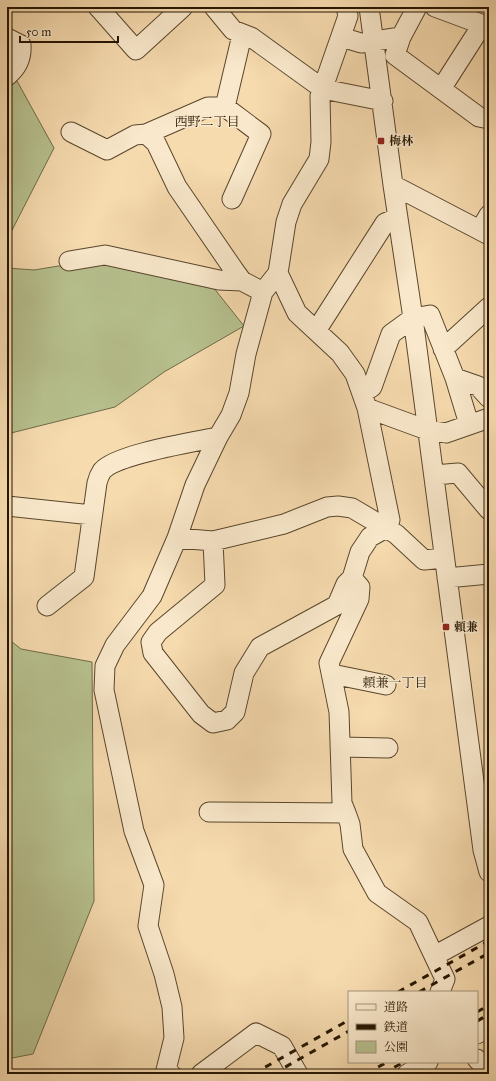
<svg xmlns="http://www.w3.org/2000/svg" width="496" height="1081" font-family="'IM FELL Great Primer','Noto Serif JP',serif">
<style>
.green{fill:#b7c18f;stroke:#6e6b48}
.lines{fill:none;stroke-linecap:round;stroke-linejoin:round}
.minor-casing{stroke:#59462c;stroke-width:21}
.minor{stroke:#f9e8cb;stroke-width:19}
.rail{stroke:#251501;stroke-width:3;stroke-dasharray:7 7;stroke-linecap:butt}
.poi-dot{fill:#8f2418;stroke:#f9e8cb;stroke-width:1.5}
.labels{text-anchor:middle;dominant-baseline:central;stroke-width:3;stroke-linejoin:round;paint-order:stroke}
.poi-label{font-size:12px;font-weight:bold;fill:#251501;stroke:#f9e8cb;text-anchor:start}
.neighbourhood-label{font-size:13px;fill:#251501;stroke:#f9e8cb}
</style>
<rect width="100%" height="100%" fill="#f6dbaf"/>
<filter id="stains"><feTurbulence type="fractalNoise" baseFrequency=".005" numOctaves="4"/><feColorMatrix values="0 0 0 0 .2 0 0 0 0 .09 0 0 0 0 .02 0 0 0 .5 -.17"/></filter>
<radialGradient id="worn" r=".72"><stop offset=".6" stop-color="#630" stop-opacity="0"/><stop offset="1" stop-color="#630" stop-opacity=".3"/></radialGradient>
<path class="green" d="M17,81L54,148L7,240V88Z
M83,262L150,269L213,287L244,326L164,372L115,407L7,434V268L34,270Z
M7,638L21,649L92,662L94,901L33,1054L7,1059Z"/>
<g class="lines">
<defs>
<path id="minor" d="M98,7L136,50L183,7
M214,7L233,30L251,37L323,89L383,101
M369,7L393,185L413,318L483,850L489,872
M435,7L489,27
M341,37L361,43L401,37L417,7
M401,37L395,55L479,117L489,119
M7,38L21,45C22,58 17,68 7,76
M441,89L482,25
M71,132L107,150L135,135L146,134L156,143L177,187L234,270L242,281L263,292
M146,134L208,107H225
M393,185L489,235
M232,199L261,134L225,107L242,35
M480,230L489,215
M69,261L105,255L219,280L242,281
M316,331L385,223L397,218
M443,349L489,307
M455,378L478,386L489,398
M362,393L372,387L391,334L413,318L430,315L455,378L469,424
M367,408L427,430L446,433L489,418
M434,475L458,473L489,510
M7,506L92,515
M177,538L213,541L284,524L327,507L338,506L352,508L396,534L424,560L444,558
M213,541L215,585L158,632L151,642L153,653L201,714L213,723L227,720L235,712L244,673L260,647L337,605L346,584L352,578L360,552L370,537L386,528L390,520L367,408L355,374L340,353L297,313L278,273L286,222L292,204L319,159L321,142L320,96L348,16L346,7
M447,578L489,574
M47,606L84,577L97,483C98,479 100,474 102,471C116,454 194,442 218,437
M332,674L386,685
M340,747L388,748
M209,812L346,813L342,803L339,712L329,663L359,599L360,587L352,578
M346,813L350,824L353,849L377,893L418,922L445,979L440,992
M434,956L489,926
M477,1034L489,1027
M477,1059L486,1069L488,1074
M171,1074L166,1070L174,1038L172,1007L164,974L148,926L154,885L134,831L104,690L105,666L115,645L152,596L177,538L195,485L218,437L231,415L239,393L246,354L263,292L278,273
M201,1074L256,1033L282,1046L298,1074
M407,1074L428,1062"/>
</defs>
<use href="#minor" class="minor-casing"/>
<use href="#minor" class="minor"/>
<path class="rail" d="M398,992L489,941
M419,992L489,953
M477,1012L489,1005
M477,1021L489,1014
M253,1074L349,1020
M273,1074L349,1031
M366,1074L387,1062
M382,1074L404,1062"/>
</g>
<g class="poi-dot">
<rect x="377" y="137" width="8" height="8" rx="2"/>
<rect x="442" y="623" width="8" height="8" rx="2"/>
</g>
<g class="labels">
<g class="poi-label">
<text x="389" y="141">梅林</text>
<text x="454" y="627">頼兼</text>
</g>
<g class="neighbourhood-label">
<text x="207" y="122">西野二丁目</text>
<text x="395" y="683">頼兼一丁目</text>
</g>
</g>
<rect width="496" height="1081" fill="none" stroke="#f6dbaf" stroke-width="24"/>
<rect x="8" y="8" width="480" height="1065" fill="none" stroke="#251501" stroke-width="2"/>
<rect x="12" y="12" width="472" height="1057" fill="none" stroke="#251501"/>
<rect x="348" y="991" width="130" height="72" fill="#f9e8cb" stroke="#a4947a"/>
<rect x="356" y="1004" width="20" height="6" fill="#f9e8cb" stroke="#a4947a"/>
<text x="384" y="1011" font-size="12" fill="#251501">道路</text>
<rect x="356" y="1024" width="20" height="6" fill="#251501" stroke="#a4947a"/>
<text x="384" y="1031" font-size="12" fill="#251501">鉄道</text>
<rect x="356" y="1041" width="20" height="12" fill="#b7c18f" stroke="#a4947a"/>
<text x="384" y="1051" font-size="12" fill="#251501">公園</text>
<path d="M20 36v6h98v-6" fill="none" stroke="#251501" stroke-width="2"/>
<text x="26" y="36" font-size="12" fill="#251501" stroke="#f9e8cb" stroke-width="3" paint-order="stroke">50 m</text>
<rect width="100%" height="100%" filter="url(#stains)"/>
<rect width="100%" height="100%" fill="url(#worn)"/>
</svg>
